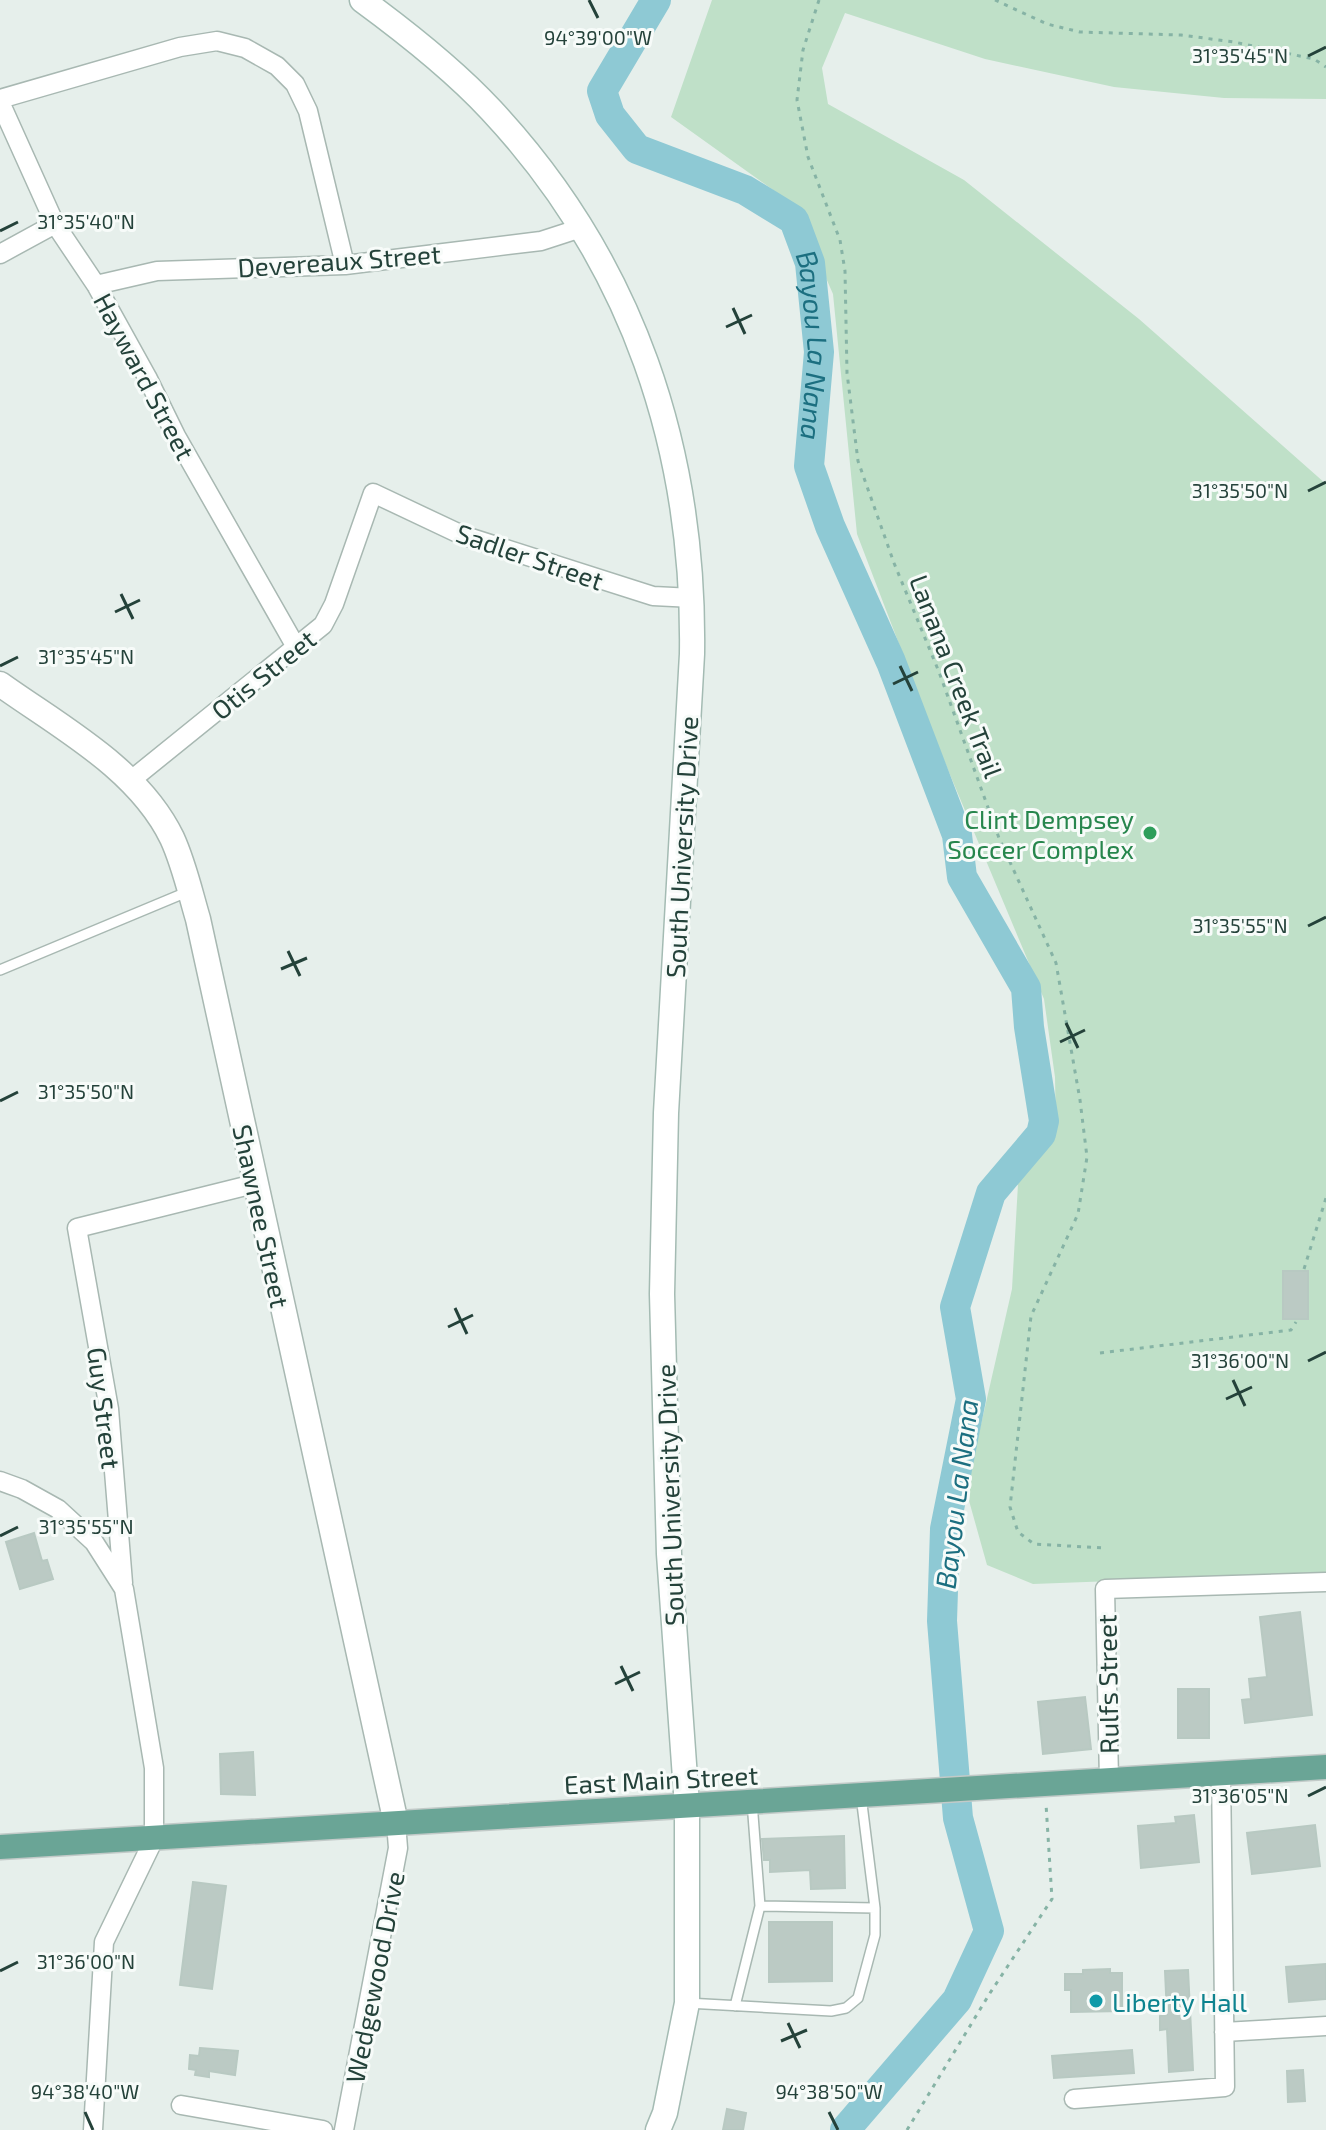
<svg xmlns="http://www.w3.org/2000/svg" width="1326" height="2130" font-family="'Exo 2',sans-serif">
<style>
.green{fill:#bfe0c8}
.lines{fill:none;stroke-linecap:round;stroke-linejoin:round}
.river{stroke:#8ec9d4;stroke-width:30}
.building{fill:#bbcac4;stroke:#b8c9c2;stroke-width:2}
.service-casing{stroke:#a8b8b2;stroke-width:12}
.minor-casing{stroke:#a8b8b2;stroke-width:21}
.tertiary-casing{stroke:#a8b8b2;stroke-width:27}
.secondary-casing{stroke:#a4bbb3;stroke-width:27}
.primary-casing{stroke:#c2cac8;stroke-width:27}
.path{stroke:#86b3a5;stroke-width:3;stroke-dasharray:4 6;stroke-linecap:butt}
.service{stroke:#fff;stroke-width:9}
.minor{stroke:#fff;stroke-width:18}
.tertiary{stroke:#fff;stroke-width:24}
.secondary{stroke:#fff;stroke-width:24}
.primary{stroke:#6aa596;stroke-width:24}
.ticks{fill:none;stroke:#24423a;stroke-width:3}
.leisure-dot{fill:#2e9e5b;stroke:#f7fbf9;stroke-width:3}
.culture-dot{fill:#0f9aa8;stroke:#f7fbf9;stroke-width:3}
.labels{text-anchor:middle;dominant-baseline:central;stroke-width:6;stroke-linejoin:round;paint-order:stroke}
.street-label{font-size:26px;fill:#24423a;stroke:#f7fbf9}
.leisure-label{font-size:26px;fill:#27864d;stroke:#f7fbf9;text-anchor:end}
.culture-label{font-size:26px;fill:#0d838f;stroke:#f7fbf9;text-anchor:start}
.water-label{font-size:28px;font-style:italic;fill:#1c6f80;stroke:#f7fbf9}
.ticks-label{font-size:20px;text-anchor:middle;fill:#24423a;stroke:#f7fbf9;stroke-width:6;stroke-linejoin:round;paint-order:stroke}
</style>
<rect width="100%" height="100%" fill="#e6efeb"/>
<path class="green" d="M712,0H1326V99L1224,98L1114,87L985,59L845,13L822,68L828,104L964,180L1139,319L1326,484V1573L1033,1584L987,1565L966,1490L1012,1289L1018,1184L1056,1131L1055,1077L1044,999L938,746L857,534L833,294L794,205L671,117Z"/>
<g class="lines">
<path class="river" id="s1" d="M656,0L602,91L610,115L637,149L745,190L794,220L810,263L819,352L809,466L830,526L891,662L957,835L962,877L1026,988L1029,1027L1044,1121L1041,1134L991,1193L955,1307L971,1399L945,1529L942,1621L958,1818L989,1931L957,2000L845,2130"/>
</g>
<path class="building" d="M1283,1271H1308V1319H1283Z
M34,1533L42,1561L47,1560L53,1579L20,1589L6,1542Z
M1300,1612L1312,1715L1245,1723L1242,1700L1251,1699L1249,1679L1267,1677L1260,1617Z
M1178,1689H1209V1738H1178Z
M1085,1697L1091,1749L1043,1754L1038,1702Z
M253,1752L255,1795L221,1794L220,1754Z
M1194,1815L1199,1862L1141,1868L1138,1826L1176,1823L1175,1817Z
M1315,1825L1320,1866L1252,1874L1247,1833Z
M844,1836L845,1888L811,1889L810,1870L770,1872V1860H764L762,1839Z
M193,1882L226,1886L212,1989L180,1985Z
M769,1922H832V1981L769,1982Z
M1326,1964V1999L1289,2002L1286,1967Z
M1110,1969V1973H1122V2011L1071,2012V1990H1065V1974H1083V1970Z
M1188,1970L1193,2070L1169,2072L1167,2029L1160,2030V2016L1167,2015L1165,1971Z
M200,2048L238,2051L235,2075L209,2071V2077L195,2075L196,2070L189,2069L190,2055L199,2056Z
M1132,2050L1134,2073L1054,2078L1052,2056Z
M1303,2070L1305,2101L1288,2102L1287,2071Z
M727,2109L746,2113L743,2130H723Z"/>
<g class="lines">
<defs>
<path id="service" d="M0,970L187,892
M752,1802L760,1906
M687,2003L831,2011L846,2008L858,1998L875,1935V1908L861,1796
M735,2006L760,1906L875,1908"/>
<path id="minor" d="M0,99L180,47L217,41L245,48L277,66L295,84L308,111L345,265
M0,102L55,224L96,285L147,377L176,436L296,647
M0,254L55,224
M96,285L157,271L345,265L541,241L581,228
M130,781L323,625L334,604L373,493L462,535L653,596L693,598
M0,1481L22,1489L58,1509L94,1542L124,1589L154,1768V1839L104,1942L93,2130
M123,1583L109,1409L77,1228L254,1184
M1109,1780L1105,1589L1326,1582
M1224,2032L1326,2026
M1074,2099L1225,2087L1221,1772
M181,2105L323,2130
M344,2130L398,1848L396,1823"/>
<path id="tertiary" d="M0,684C60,727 138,768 172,838C184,864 190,892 198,919L396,1823"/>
<path id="secondary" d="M362,0C407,33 453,69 491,110C633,262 695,449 692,654L666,1113L662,1294L669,1554L687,1806V2003L665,2113L658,2130"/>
<path id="primary" d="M0,1847L1326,1767"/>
</defs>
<use href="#service" class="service-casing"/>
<use href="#minor" class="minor-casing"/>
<use href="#tertiary" class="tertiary-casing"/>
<use href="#secondary" class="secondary-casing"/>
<use href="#primary" class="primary-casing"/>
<path class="path" d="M819,0L803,50L797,100L808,157L840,240L845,271L847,373L858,461L894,563L939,672L999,838L1056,963L1080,1100L1087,1157L1078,1214L1031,1316L1010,1507L1018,1532L1034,1544L1104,1548
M995,0L1047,24L1080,32L1181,35L1234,42L1314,59L1326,67
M1304,1269L1326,1198
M1100,1353L1291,1330L1296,1322
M907,2130L990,1993L1052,1899L1046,1804"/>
<use href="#service" class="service"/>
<use href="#minor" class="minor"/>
<use href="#tertiary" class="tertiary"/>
<use href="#secondary" class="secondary"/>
<use href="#primary" class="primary"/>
</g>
<path class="ticks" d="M589,0L598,18M1308,56L1326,47M0,231L18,222M733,308L745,334M726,327L752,315M1308,491L1326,482M121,594L133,619M115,612L140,600M0,666L18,657M900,666L912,691M893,684L918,672M1308,926L1326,917M288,951L300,976M281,969L307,958M1066,1023L1078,1048M1060,1042L1085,1030M0,1101L18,1092M455,1308L467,1334M448,1327L473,1315M1308,1361L1326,1352M1233,1380L1245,1406M1226,1399L1252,1387M0,1536L18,1527M621,1666L633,1691M615,1684L640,1672M1308,1796L1326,1787M0,1971L18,1962M788,2023L800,2048M781,2041L807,2030M85,2112L93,2130M829,2112L838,2130"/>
<circle class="leisure-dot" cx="1150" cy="833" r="8"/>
<circle class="culture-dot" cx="1096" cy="2001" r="8"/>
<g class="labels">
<g class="street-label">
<text transform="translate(339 260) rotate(-4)">Devereaux Street</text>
<text transform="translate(145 376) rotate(62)">Hayward Street</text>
<text transform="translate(530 556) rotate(19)">Sadler Street</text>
<text transform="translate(263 674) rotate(-39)">Otis Street</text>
<text transform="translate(957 676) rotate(69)">Lanana Creek Trail</text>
<text transform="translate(681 847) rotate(-87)">South University Drive</text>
<text transform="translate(262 1216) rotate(78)">Shawnee Street</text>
<text transform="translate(105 1408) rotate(83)">Guy Street</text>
<text transform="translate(669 1495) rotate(-92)">South University Drive</text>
<text transform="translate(1107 1684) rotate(-91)">Rulfs Street</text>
<text transform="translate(661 1779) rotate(-3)">East Main Street</text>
<text transform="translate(374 1977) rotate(-79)">Wedgewood Drive</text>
</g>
<g class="leisure-label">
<text x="1134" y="818">Clint Dempsey<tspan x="1134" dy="30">Soccer Complex</tspan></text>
</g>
<g class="culture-label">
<text x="1112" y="2001">Liberty Hall</text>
</g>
<g class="water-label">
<text stroke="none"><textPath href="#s1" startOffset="476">Bayou La Nana</textPath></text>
<text transform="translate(956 1494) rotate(-83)">Bayou La Nana</text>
</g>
</g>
<g class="ticks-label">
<text x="598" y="45">94°39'00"W</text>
<text x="1240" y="63">31°35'45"N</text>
<text x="86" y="229">31°35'40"N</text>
<text x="1240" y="498">31°35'50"N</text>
<text x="86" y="664">31°35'45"N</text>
<text x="1240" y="933">31°35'55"N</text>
<text x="86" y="1099">31°35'50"N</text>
<text x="1240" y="1368">31°36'00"N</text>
<text x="86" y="1534">31°35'55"N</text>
<text x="1240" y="1803">31°36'05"N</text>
<text x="86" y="1969">31°36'00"N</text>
<text x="85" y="2099">94°38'40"W</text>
<text x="829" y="2099">94°38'50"W</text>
</g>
</svg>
